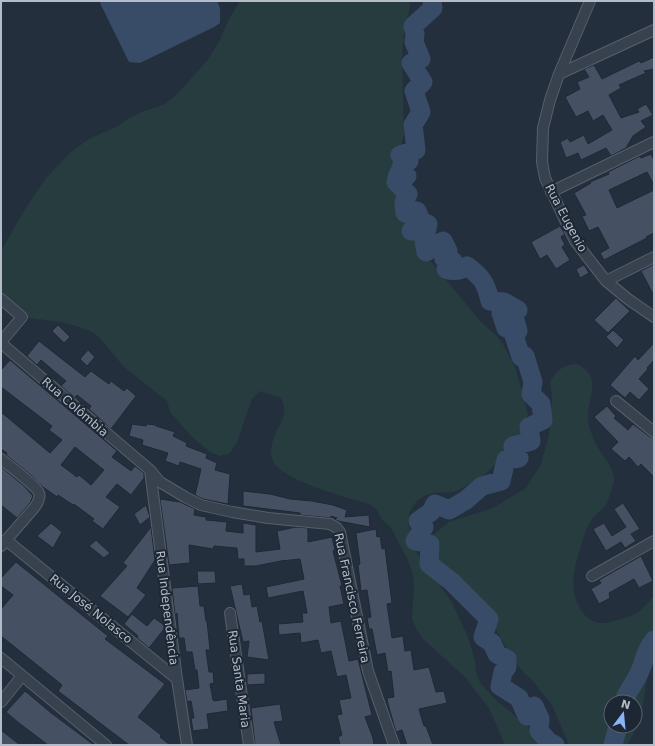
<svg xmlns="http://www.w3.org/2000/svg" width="655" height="746" font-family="'DejaVu Sans',sans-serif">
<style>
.green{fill:#263c3f;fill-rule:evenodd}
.water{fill:#394c67}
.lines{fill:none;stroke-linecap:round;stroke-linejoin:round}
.river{stroke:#394c67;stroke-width:19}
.building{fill:#455162;stroke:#1f2835;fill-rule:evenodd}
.minor-casing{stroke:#565f6c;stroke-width:12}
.minor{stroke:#38414e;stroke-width:10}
.labels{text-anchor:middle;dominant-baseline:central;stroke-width:4;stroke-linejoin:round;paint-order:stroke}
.street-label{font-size:12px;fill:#b4bcc9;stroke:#1d2633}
</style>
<rect width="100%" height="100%" fill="#242f3e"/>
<path class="green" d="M240,1H411L404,33L402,57L404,134L396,168L397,194L403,215L414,240L420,248L480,321L497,336L504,346L516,370L528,414L516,445L484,475L455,492L434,493L424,496L416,502L410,511L408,522L410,532L416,552L451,601L468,637L475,661L476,672L481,684L497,701L551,745H505L489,708L474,689L467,679L423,639L417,630L412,619L414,584L412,571L407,558L390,526L382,520L377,510L369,504C348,498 281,480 273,461C270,454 271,445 274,437C280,421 289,416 281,398L260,391L252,399L237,442L230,453L220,456L210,452L192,437L170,412L167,401L124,367L101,339L92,332L82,328L62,322L29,318L19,315L1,299V251L25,209L46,178L71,152L89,139L120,125L129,118L142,112L165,104L175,96L207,61L220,40L229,19Z
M577,364C603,377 588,395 588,417C588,425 591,432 594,440C599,453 615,466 614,480C613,485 608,503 605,506C602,511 595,514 592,519C586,528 584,536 581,546C574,568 568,590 581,610C593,628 606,624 624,618C638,614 646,607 654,595V651L648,672L642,710L637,727L627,745H569L552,705L532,680L525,674L513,660L488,615L474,597L429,552V542L434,534L449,522L493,508L526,488L541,464L549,435L552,397L550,381C559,369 561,366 577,364ZM611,702H635V726H611Z"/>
<path class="water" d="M101,1H217L220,8V23L214,27L140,63L129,62L100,3Z"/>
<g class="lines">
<path class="river" d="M432,1L433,8L413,26L415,34L414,42L421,59L411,63L423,82L414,91L421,112L413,125L416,150L400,155L409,161L401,167L407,176L398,174L396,182L408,194L404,202L405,213L411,210L417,211L421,220L411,231H419L428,224L424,241L426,252L443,241L448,251L444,259L453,261L446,269C454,272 460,271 467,266C482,277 486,283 490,301L504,302L518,310L501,313L506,328L515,320L518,331L514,336L521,357L525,356L533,382L531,394L541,404L543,420L529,427L531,441L513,446L519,458L506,460L501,481L482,486L466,500L449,510L435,504L431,512L418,521L424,527L415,541L430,544L429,564L452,582L489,619L483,637L492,643L497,654L507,659V667L503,672L500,686L519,698L527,716L534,706L540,719L539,731L549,742L555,745
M624,702C627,690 636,682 640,671C646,658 644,652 654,640
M613,745L618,726"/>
</g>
<path class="building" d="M654,57V69L644,71L646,73L619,85L621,88L609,95L621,118L639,112L637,109L646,104L653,115L641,121L646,127L633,136L626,148L611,156L606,148L581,160L578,153L566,158L560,142L568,138L570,142L584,135L588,144L612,130L603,115L593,121L588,111L576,117L565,97L580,89L577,82L589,77L584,69L594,65L602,79L639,61L641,63Z
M651,154L654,160V185L647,172L609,190L617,208L654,190V233L646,237L647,238L604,260L600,253L609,248L598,227L589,231L582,216L586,215L574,193L591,183L590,182L609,174L608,172L640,156L641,158Z
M560,226L565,234L561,237L565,245L562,247L570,260L556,269L547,255L540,259L531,242Z
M654,264V296L641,271Z
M584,265L589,273L580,278L576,269Z
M616,298L630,311L608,333L594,320Z
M58,325L70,337L64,343L52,331Z
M613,330L624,340L617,348L606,337Z
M39,341L85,377L91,371L109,384L111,381L124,391L127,388L136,396L111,429L89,409L91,406L77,395L75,398L61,386L66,381L54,371L41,360L37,365L27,356Z
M654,343V360L647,368L648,369L639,379L649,389L639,400L630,392L625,398L610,385L635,356L638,360Z
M88,350L95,357L87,366L80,359Z
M10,360L117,451L112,457L131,471L135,466L144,473V478L131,495L117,484L106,497L120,507L103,529L92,521L94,519L74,504L73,505L58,495L57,497L43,487L32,476L6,455L7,453L1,449V412L50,453L62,440L49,430L52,426L1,387V370ZM75,447L104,470L91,485L79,475L77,477L61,465Z
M607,406L616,416L614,418L628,430L633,424L650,437L654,438V477L641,464L638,467L629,457L625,461L611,449L618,442L594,417Z
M132,424L146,426L147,424L156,425V426L175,432L173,436L187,443L186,446L207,454L206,458L217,463L215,470L230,474L228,504L203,499L195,495L201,469L180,462L179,466L165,461L168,453L142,445L143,440L129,436Z
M1,467L24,486L33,496L30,503L17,518L1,505Z
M243,491L270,494L290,499L312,501L333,505L347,510L345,517L369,515L370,527L338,521L334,519L337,518L331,516V518L300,515V513L243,506Z
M160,499L180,502L195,509L194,515L206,517V520L227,522L226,531L243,533V523L256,525V552L280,549L277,531L296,527L308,528V542L332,537L335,550L333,551L342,586H340L344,604L329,607L331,623L341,621L349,661L358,659L372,715L365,717L373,738L374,745H340L338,737L342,735L337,715L342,714L339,700L351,698L346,675L337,677L331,651L321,653L318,640L301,643L300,633L279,635L278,624L303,622L302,613H307L303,591L268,598L266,587L304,579L300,559L281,561L256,566H244V559H238L237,548L214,546L213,549L189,545L190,563L169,565Z
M623,503L640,529L631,534L636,541L625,548L621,542L606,551L593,529L604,523L612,536L626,527L614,509Z
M146,505L150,517L140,525L134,514Z
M51,523L62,532L53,548L37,536Z
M151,527L155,560L137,588L146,595L128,617L100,596L127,566L123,563Z
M376,529L377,537L380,536L382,549L385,548L392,603L387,604L392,638L403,636L405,651L411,650L414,670L429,667L436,692L444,691L447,703L419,709L424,726H426L433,745H407L402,730L396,732L388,704L387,698L394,697L391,671L388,672L385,653L377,655L372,629H369L367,618L371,617L367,590L361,591L358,565L360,564L356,533Z
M96,540L110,553L104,558L89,546Z
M641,556L653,581L639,588L634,579L609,593L610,598L599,604L591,589L601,583L599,580Z
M16,562L108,636L105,639L165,684L138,717L161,735L160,737L170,745H129L58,691L62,685L1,636V609L13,595L1,586V578Z
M197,571H215L216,583L198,584Z
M242,584L244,595L250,594L252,607L257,606L260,622L262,621L269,660L247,657L249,641L243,642L230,586Z
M198,586L200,606H204L206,621H207L210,650H206L209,672H213L214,683L210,684L213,700L214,701L227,699L228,711L207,714L209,729L193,731L191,718H194L191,701L187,702L185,690L199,688L197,670H195L192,652H186L184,638H179L177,613L175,615L172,588Z
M132,614L147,626L154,618L164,625V629L149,648L137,638L138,636L124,624Z
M265,673V684L247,685V674Z
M25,691L50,712L94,745H48L19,723L6,712Z
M280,704L283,721L274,722L281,745H255L251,708Z
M1,730L20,745H1Z"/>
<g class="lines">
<defs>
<path id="minor" d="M590,1L559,74L550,100L543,128L542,162L545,178L575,241L606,281L628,299L654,317
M559,74L654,30
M551,192L654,142
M606,281L654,257
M1,299L22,317L1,342
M1,343L150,470L160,482L185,497L201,505L232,512L268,518L330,524L337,528L340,532L368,671L394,745
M616,401L654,432
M1,459C8,465 37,486 39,493C41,498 37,504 34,508L1,546
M150,470L177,679L187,745
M6,540L177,679
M592,576L654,541
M230,613L249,745
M1,658L106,745
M1,702L22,676"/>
</defs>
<use href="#minor" class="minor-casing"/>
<use href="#minor" class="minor"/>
</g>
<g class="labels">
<g class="street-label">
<text transform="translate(566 218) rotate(62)">Rua Eugenio</text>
<text transform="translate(75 407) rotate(41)">Rua Colômbia</text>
<text transform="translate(352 598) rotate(78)">Rua Francisco Ferreira</text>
<text transform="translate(167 608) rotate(83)">Rua Independência</text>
<text transform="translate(91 609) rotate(39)">Rua José Nolasco</text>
<text transform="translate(239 679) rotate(82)">Rua Santa Maria</text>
</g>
</g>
<rect width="655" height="746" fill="none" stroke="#b4bcc9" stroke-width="4"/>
<g transform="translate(623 714) rotate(16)"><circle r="19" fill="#1d2633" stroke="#59626f"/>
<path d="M0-3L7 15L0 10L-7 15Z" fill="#8ab4f8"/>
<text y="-6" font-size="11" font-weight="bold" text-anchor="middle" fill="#b4bcc9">N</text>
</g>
</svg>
